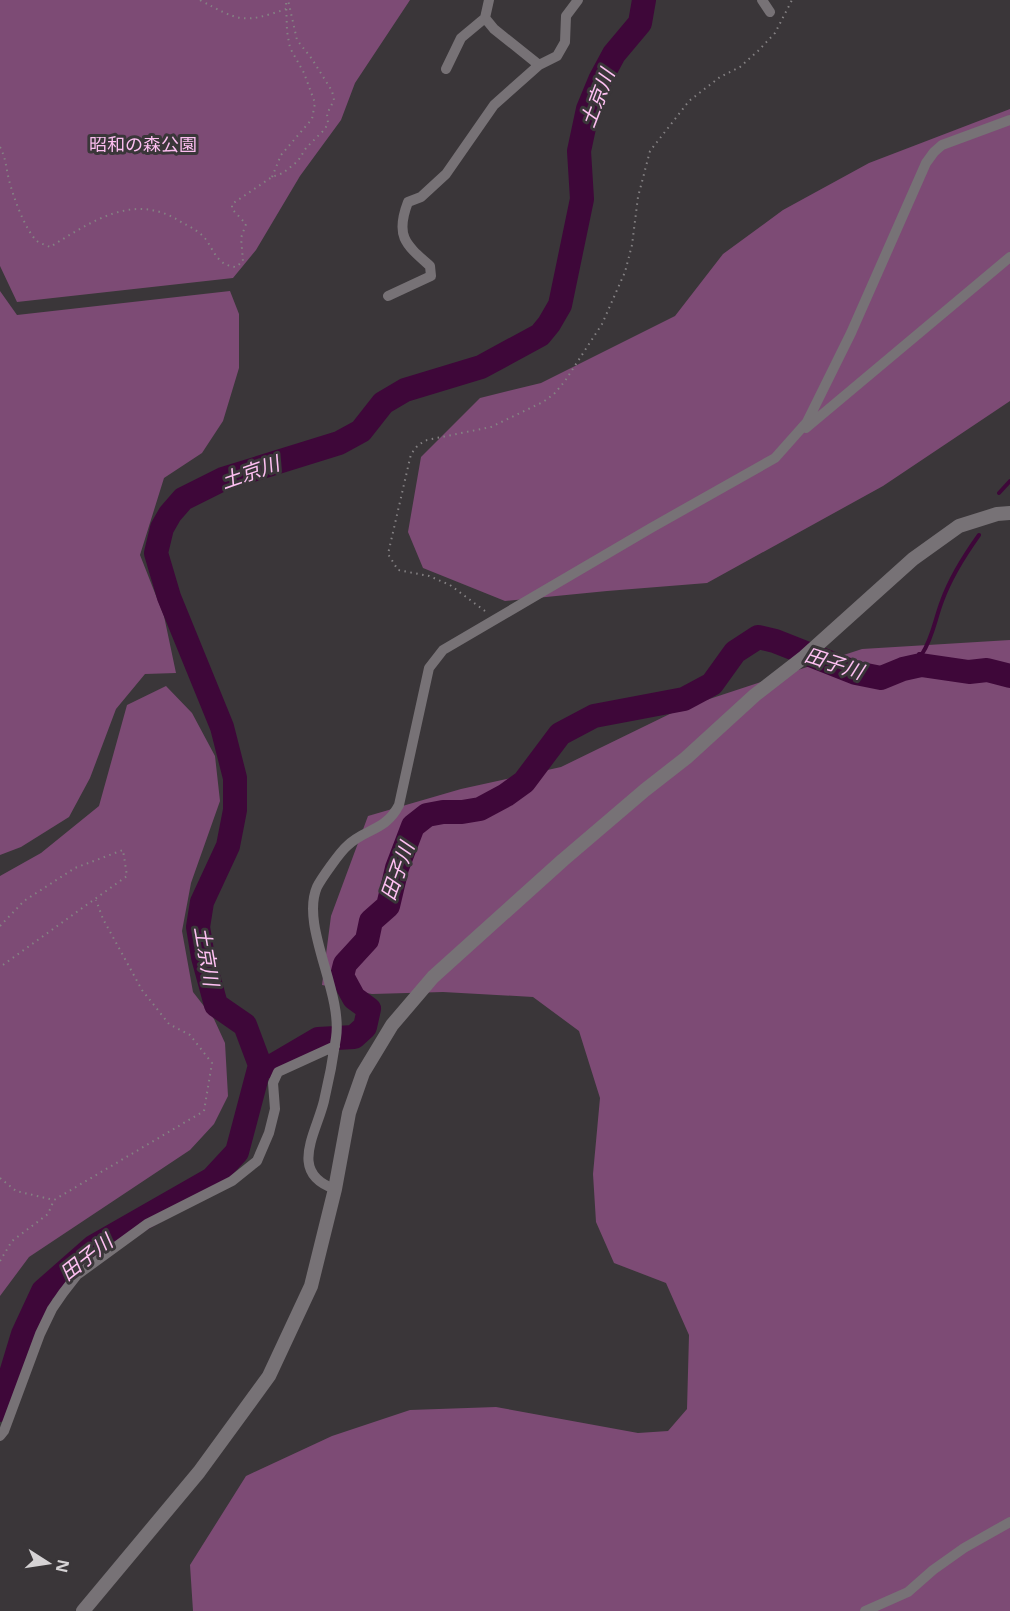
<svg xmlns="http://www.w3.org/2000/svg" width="1010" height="1611" font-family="'Noto Sans','Noto Sans JP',sans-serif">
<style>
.green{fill:#7d4b75}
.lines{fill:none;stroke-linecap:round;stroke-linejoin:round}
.stream{stroke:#3e0739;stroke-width:4}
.river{stroke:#3e0739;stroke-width:24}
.path{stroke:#848183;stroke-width:2;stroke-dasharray:1.5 4.5;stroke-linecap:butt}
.minor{stroke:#777276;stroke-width:10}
.tertiary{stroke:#777276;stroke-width:14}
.labels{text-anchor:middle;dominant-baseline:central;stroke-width:6;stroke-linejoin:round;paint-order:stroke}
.park-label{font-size:18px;fill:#fcbef0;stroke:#3a3639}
.water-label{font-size:20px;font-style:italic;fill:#ffc1f3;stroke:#3a3639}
</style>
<rect width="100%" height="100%" fill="#3a3639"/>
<path class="green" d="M0,0H410L355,83L341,120L300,176L256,250L233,278L17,302L0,266Z
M1010,109V401L883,486L707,583L607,591L505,601L423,568L408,532L421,457L480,398L541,383L675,316L723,254L783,210L869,163Z
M0,291L17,315L230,291L239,314V368L223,421L202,453L164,478L140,555L164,616L176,673L145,674L116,709L90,778L69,817L21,847L0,855Z
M1010,640V1611H193L190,1565L246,1476L332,1436L410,1410L496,1407L638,1433L668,1431L687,1409L689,1335L666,1283L614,1263L596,1222L593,1174L600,1098L579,1031L533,997L443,992L372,994L322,985L331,916L368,816L461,789L561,767L682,708L862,649Z
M166,686L192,713L215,756L220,801L191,883L182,931L193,992L214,1019L225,1043L228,1096L214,1124L190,1150L29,1257L0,1296V876L41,853L99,806L127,705Z"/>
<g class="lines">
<path class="stream" d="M999,493L1010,481
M914,666L919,654H922C933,637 935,619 942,601C951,576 964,556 979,535"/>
<path class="river" d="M260,1065L245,1025L216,1005L203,957L198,927L202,902L228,846L235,810V778L222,727L169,597L156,553L162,528L170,514L183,499L223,479L339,443L361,431L383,403L405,390L481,367L540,335L549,324L560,305L582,199L579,151L588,109L600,80L614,54L640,23L644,0
M260,1065L272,1066L318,1039L354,1037L365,1027L369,1009L354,998L342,976L345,964L367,940L371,921L388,906L397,868L413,826L427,815L443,812H462L480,809L506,795L524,782L560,734L594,716L684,699L712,684L735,652L758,637L775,641L856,673L881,678L903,669L921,665L969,672L987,670L1010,676
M0,1410L23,1334L43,1291L93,1247L212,1179L237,1152L260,1065"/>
<path class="path" d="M200,0C239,21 243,24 286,9
M0,147C6,158 6,168 9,180C13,196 25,230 37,241C41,244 46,245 50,247C91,222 134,191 181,222C189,226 198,231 204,237C215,251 216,265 236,267L243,261L241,238L246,224L232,209V204L272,177L283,173L298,161L306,148L325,129L328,123L327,114L334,100L332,91L312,59L297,40L288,0
M272,177L281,155L312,119L315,103L304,73L290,48L287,31L286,0
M485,611L450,585L429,576L398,570L388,554L411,454L418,445L427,440L491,427L543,402L554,394L565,381L602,324L625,272L632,245L638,197L650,151L689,101L720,77L740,67L758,51L775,33L792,0
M0,926L24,901L75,868L123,850L127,876L0,967
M0,1178L16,1191L54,1200
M0,1261L12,1241L48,1214L54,1200L204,1111L212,1063L190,1035L169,1024L142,990L103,919L96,900"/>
<path class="minor" d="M489,0L485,18L494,29L539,65L557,56L565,42L566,16L578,0
M762,0L770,12
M446,69L461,38L485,18
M388,296L431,276L430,266C405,244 395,236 408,202L421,197L446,174L494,105L539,65
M806,428L1010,257
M335,1189C288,1173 316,1134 324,1101C329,1080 333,1059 336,1038C343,992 300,926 317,887C321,879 340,852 347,846C365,828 385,832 399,805L429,668L443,650L651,528L775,458L807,422L851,333L926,163L934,152L942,145L1010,120
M0,1436L4,1431L40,1334L52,1309L63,1293L77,1275L147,1224L232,1181L257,1161L269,1133L275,1109L273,1083L278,1072L335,1046
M865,1611L908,1592L933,1570L964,1548L1010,1522"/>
<path class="tertiary" d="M83,1611L199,1472L269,1376L311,1286L335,1189L349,1113L363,1073L392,1025L433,977L563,860L645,790L686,758L755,695L804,657L913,559L959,526L997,514L1010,513"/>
</g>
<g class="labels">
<g class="park-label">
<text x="143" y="144">昭和の森公園</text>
</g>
<g class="water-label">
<text transform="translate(597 98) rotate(-69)">土京川</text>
<text transform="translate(250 472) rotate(-19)">土京川</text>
<text transform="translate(834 663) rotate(18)">田子川</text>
<text transform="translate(397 871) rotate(-70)">田子川</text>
<text transform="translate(207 956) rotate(80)">土京川</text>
<text transform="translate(86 1257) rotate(-38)">田子川</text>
</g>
</g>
<g transform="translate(48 1563) rotate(102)" stroke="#3a3639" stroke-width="4.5" paint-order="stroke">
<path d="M0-4.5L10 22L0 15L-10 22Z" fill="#d6d3d5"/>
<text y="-9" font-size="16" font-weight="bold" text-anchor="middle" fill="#d6d3d5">N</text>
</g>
</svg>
